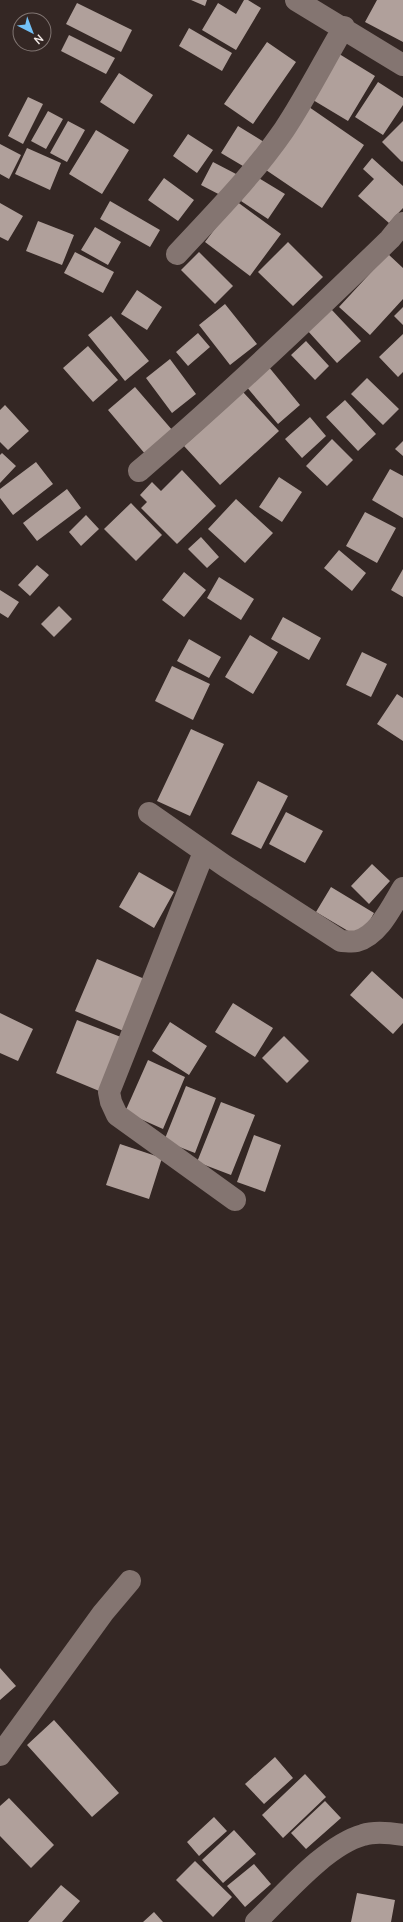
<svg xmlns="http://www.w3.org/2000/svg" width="403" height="1922" font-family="Manrope,sans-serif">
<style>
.building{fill:#b0a09b}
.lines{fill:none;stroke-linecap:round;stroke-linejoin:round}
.street{stroke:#847571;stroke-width:22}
</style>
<rect width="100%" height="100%" fill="#342724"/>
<path class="building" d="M191,0H207L205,6Z
M244,0H248L261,8L236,50L202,30L218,3L236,14Z
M377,0H403V42L365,22Z
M77,3L132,30L121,52L66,24Z
M189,28L232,53L222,71L179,46Z
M69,35L115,58L106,74L61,51Z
M267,42L296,62L253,124L224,104Z
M336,52L375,76L348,121L308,97Z
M119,73L153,95L134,124L100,102Z
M378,82L403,98V105L383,135L355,117Z
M28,97L43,104L23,144L8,136Z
M309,107L364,145L322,208L266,170Z
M48,111L63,119L46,149L31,141Z
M68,121L85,130L67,162L50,153Z
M403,121V161L402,162L382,142Z
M238,126L264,142L248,169L221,153Z
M96,130L129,150L102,194L69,174Z
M188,134L213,150L197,173L173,156Z
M0,144L21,155L9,179L0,174Z
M27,148L61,163L50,190L15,174Z
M372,158L403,186V208L389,223L358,196L374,179L363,169Z
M213,162L238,175L226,198L201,185Z
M257,177L285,194L268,219L241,201Z
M164,178L194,200L178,221L148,200Z
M110,201L160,230L150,247L100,219Z
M236,201L281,234L250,276L205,242Z
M0,203L23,216L8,241L0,237Z
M38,221L74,235L62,265L26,251Z
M95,227L121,242L108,265L81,250Z
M288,242L323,277L293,306L258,272Z
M75,252L114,272L103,293L64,273Z
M199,252L233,286L215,304L181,270Z
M388,254L403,268V299L370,335L339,307Z
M137,290L162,307L147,330L121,314Z
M225,304L257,344L230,365L199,325Z
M403,307V325L394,316Z
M331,309L361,341L337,363L307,330Z
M111,316L149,361L125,381L88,335Z
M198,333L210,347L188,366L176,352Z
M403,334V372L398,377L379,357Z
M306,341L329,366L315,380L291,355Z
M88,346L118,380L93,402L63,368Z
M170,359L196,394L172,413L146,378Z
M268,366L300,405L278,424L245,385Z
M367,378L399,409L383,425L351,394Z
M135,387L173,431L146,455L108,410Z
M243,392L279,431L220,485L184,446Z
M345,400L376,434L358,451L326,417Z
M5,405L29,431L8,450L0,442V410Z
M310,417L326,436L302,458L285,439Z
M332,439L353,460L327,486L306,466Z
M403,441V456L395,449Z
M2,453L16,466L0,483V455Z
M36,462L53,484L13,515L0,498V489Z
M390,469L403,476V518L372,500Z
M182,470L216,506L177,544L141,508L147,502L140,495L152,482L161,491Z
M279,477L302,492L282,522L259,507Z
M67,489L81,508L37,541L23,523Z
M236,499L273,533L245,563L208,529Z
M131,503L162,535L136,561L104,529Z
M365,512L396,528L377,563L346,546Z
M86,515L99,529L81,546L69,532Z
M201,537L219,557L207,568L188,549Z
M339,550L366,573L352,591L324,568Z
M37,565L49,575L30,596L18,585Z
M403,569V597L391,590Z
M184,572L206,590L184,617L162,600Z
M219,577L254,599L241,620L207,598Z
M0,590L19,602L8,618L0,613Z
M59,606L72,619L54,637L41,624Z
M283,617L321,638L309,660L271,639Z
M250,635L278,652L253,694L225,677Z
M189,639L221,657L209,678L177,661Z
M362,652L387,664L371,697L346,685Z
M172,666L210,684L193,720L155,701Z
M397,694L403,698V741L377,724Z
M191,729L224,744L190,816L157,801Z
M258,781L288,796L261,849L231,834Z
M286,812L323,831L305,863L269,844Z
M372,864L390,881L369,904L351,886Z
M139,872L174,892L154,928L119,907Z
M331,887L374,913L360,938L316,912Z
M97,959L147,980L126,1032L75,1011Z
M372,971L403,999V1023L393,1034L350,995Z
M233,1003L273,1028L255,1057L215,1032Z
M0,1013L33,1029L18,1061L0,1053Z
M77,1020L126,1039L104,1093L56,1073Z
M170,1022L207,1046L189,1075L152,1051Z
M284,1036L309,1061L287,1083L262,1058Z
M148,1060L185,1077L163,1129L125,1112Z
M186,1086L216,1098L195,1153L164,1141Z
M221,1102L255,1115L231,1175L197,1162Z
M254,1135L281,1145L265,1192L237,1182Z
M120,1144L162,1158L149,1199L106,1185Z
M0,1668L16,1686L0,1700Z
M54,1720L119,1793L92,1817L27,1745Z
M275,1757L293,1778L264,1804L245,1784Z
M305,1774L326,1797L283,1838L262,1815Z
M9,1798L54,1845L31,1868L0,1836V1806Z
M325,1801L341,1818L306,1849L291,1833Z
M214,1817L227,1831L199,1856L187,1842Z
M234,1830L256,1854L223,1883L202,1860Z
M195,1861L232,1897L213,1917L176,1880Z
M254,1864L271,1884L245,1907L227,1886Z
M61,1885L80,1901L62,1922H28Z
M357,1893L395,1900L391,1922H351Z
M154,1912L163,1922H143Z"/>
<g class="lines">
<path class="street" d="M296,0L403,65
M177,254C214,214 253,175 284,130C306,97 324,61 344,27
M139,471C226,397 309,318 390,239L403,223
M149,813L225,866L341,941C346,941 352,942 357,941C379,935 392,906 403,888
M204,852L109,1092L111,1102L117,1115L235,1200
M0,1755L103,1613L130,1581
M256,1922C284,1895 326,1845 363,1835C375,1831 391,1833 403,1835"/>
</g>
<g transform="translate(32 32) rotate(138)"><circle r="19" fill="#342724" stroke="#807572"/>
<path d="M0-3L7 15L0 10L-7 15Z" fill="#73c1f6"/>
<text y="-6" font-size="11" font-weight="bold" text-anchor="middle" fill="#f3eae7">N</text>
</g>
</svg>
